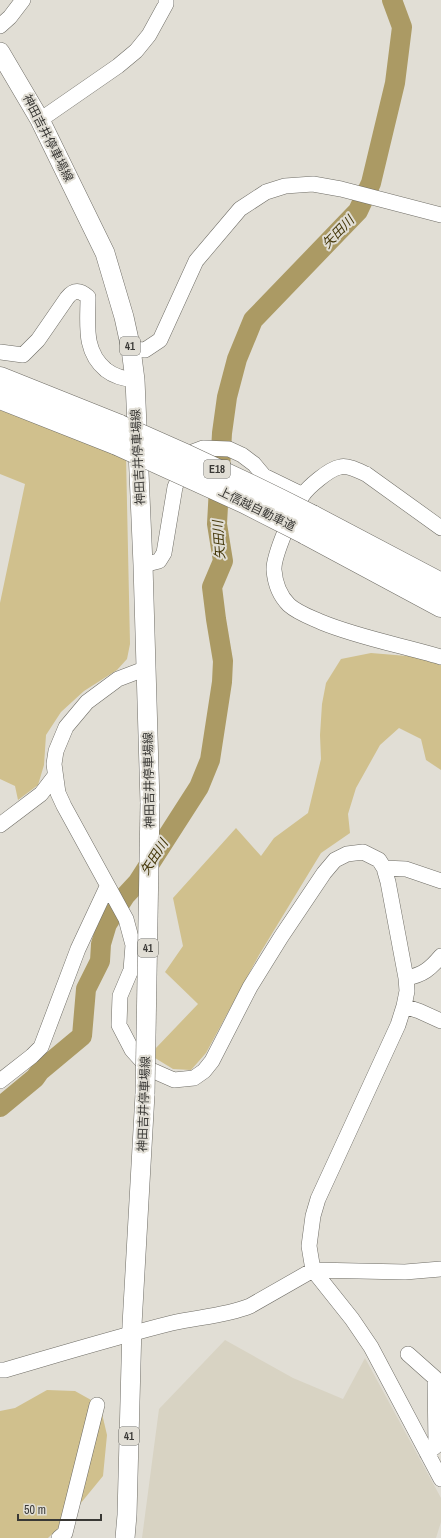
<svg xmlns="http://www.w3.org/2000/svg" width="441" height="1538" font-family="'Archivo Narrow','Noto Sans JP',sans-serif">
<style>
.built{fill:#d8d3c3}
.green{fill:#d0c08d}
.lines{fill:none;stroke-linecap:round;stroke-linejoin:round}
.river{stroke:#ab9a64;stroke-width:20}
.minor-casing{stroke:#6f6d66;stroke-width:16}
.major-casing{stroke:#6f6d66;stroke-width:20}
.highway-casing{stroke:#6f6d66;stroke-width:23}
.minor{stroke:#fff;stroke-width:15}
.major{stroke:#fff;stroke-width:19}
.highway{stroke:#fff;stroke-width:22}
.major-bridge-casing{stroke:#6f6d66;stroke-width:20;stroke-linecap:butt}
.highway-bridge-casing{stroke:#6f6d66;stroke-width:23;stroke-linecap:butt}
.major-bridge{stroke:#fff;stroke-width:19}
.highway-bridge{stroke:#fff;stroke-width:22}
.labels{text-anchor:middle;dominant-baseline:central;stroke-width:4;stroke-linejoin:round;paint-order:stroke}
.shield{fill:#e1ded5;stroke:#6b6a65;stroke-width:1}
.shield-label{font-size:11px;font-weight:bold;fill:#393835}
.street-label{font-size:12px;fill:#393835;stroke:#e1ded5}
.water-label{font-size:13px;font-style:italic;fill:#443709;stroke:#e1ded5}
</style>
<rect width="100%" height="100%" fill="#e1ded5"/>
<path class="built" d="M225,1340L293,1378L343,1399L365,1358L441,1498V1522L436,1538H142L159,1409Z"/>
<path class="green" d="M0,410L126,456L130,644L127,659L117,670L84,691L61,712L46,735L44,765L38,785L18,800L15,786L0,779V603L25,484L0,474Z
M371,653L419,657L441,664V770L426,760L421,739L399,728L380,745L356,788L348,814L350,833L321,853L259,955L206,1053L191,1070L173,1069L155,1058V1049L198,1004L165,972L183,946L173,898L236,828L261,856L274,838L308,813L321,759L320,735L322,704L326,683L341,659Z
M47,1390L75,1391L100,1405L107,1435L103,1476L67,1520L48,1538H0V1411L15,1408Z"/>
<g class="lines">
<path class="river" d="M0,1107L35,1078L40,1071L82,1036L86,989L100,961L101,944L107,924L125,896L138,882L199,787L210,760L222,682L223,661L216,619L212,587L223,561L217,524L222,433L227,397L237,359L253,320L358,211L371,183L395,83L402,27L392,0"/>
<defs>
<path id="minor" d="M0,26L10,17L23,0
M40,120L118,66L136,51L149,35L166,4V0
M131,349L145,350L160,340L196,261L240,209L266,192L285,186L313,184L341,189L441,215
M0,352L23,355L38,340L67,298C74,289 80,290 88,297C88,324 83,351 106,370C115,377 124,379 135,380
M441,528L366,474C359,471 348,465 340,467C329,469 308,487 302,496C294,509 273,556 274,570C275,583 279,595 289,605C298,613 310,617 321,622C360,638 401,645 441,657
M143,565L159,561L164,553L175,487L187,458L195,451L203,448L229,449L242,455L254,464L264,476L303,495
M147,668L118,679L87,702L66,727L56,751L54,764L58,793L64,806L126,919L133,945L131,970L120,996L119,1025L132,1050L149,1069L174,1080L194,1078L204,1071L212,1061L250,987L281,937L324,873L335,860L347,854L363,852L379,860L384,868L388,882L406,978L407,991L404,1006L398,1025L318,1199L313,1216L309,1246L313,1270L352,1319L371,1347L441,1479
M0,825L41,794L54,777
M384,868L406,869L441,881
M406,978C423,975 430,969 441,956
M404,1006L419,1011L441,1021
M0,1081L32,1056L41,1047L78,949L107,887
M408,1354L435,1378L436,1446L427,1453
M0,1370H5C60,1354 116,1337 172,1323C198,1317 225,1316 250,1306L313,1270L405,1272L441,1269
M59,1538L65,1533L97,1405"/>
<path id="major" d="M0,52L40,120L105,253L124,317L131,349L135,380L143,565L150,803
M125,1538L127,1515L132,1325L145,1094"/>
<path id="highway" d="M0,378L120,426
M0,398L117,444
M312,516L441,584
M305,533L441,606"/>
</defs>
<use href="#minor" class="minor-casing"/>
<use href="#major" class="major-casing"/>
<use href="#highway" class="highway-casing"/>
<use href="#minor" class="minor"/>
<use href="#major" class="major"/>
<use href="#highway" class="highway"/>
<defs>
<path id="major-bridge" d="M145,1094L150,803"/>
<path id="highway-bridge" d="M120,426C185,454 249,484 312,516
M117,444L244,502L305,533"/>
</defs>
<use href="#major-bridge" class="major-bridge-casing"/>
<use href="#highway-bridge" class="highway-bridge-casing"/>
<use href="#major-bridge" class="major-bridge"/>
<use href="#highway-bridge" class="highway-bridge"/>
</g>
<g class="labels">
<g class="shield">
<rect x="120" y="337" width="20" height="18" rx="3"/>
<rect x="204" y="460" width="26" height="18" rx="3"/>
<rect x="138" y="939" width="20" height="18" rx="3"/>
<rect x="119" y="1427" width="20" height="18" rx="3"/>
</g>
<g class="shield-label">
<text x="130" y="346">41</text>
<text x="217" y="469">E18</text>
<text x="148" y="948">41</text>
<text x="129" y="1436">41</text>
</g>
<g class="street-label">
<text transform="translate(48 138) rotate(63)">神田吉井停車場線</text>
<text transform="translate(138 457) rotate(-93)">神田吉井停車場線</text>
<text transform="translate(257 509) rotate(26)">上信越自動車道</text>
<text transform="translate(149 780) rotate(-91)">神田吉井停車場線</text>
<text transform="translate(144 1104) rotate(-88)">神田吉井停車場線</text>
</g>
<g class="water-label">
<text transform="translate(338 232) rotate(-46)">矢田川</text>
<text transform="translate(219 540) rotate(-94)">矢田川</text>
<text transform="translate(154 857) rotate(-57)">矢田川</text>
</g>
</g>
<path d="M18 1514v6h83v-6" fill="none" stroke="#393835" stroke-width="2"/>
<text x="24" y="1514" font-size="12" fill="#393835" stroke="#e1ded5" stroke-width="3" paint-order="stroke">50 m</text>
</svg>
